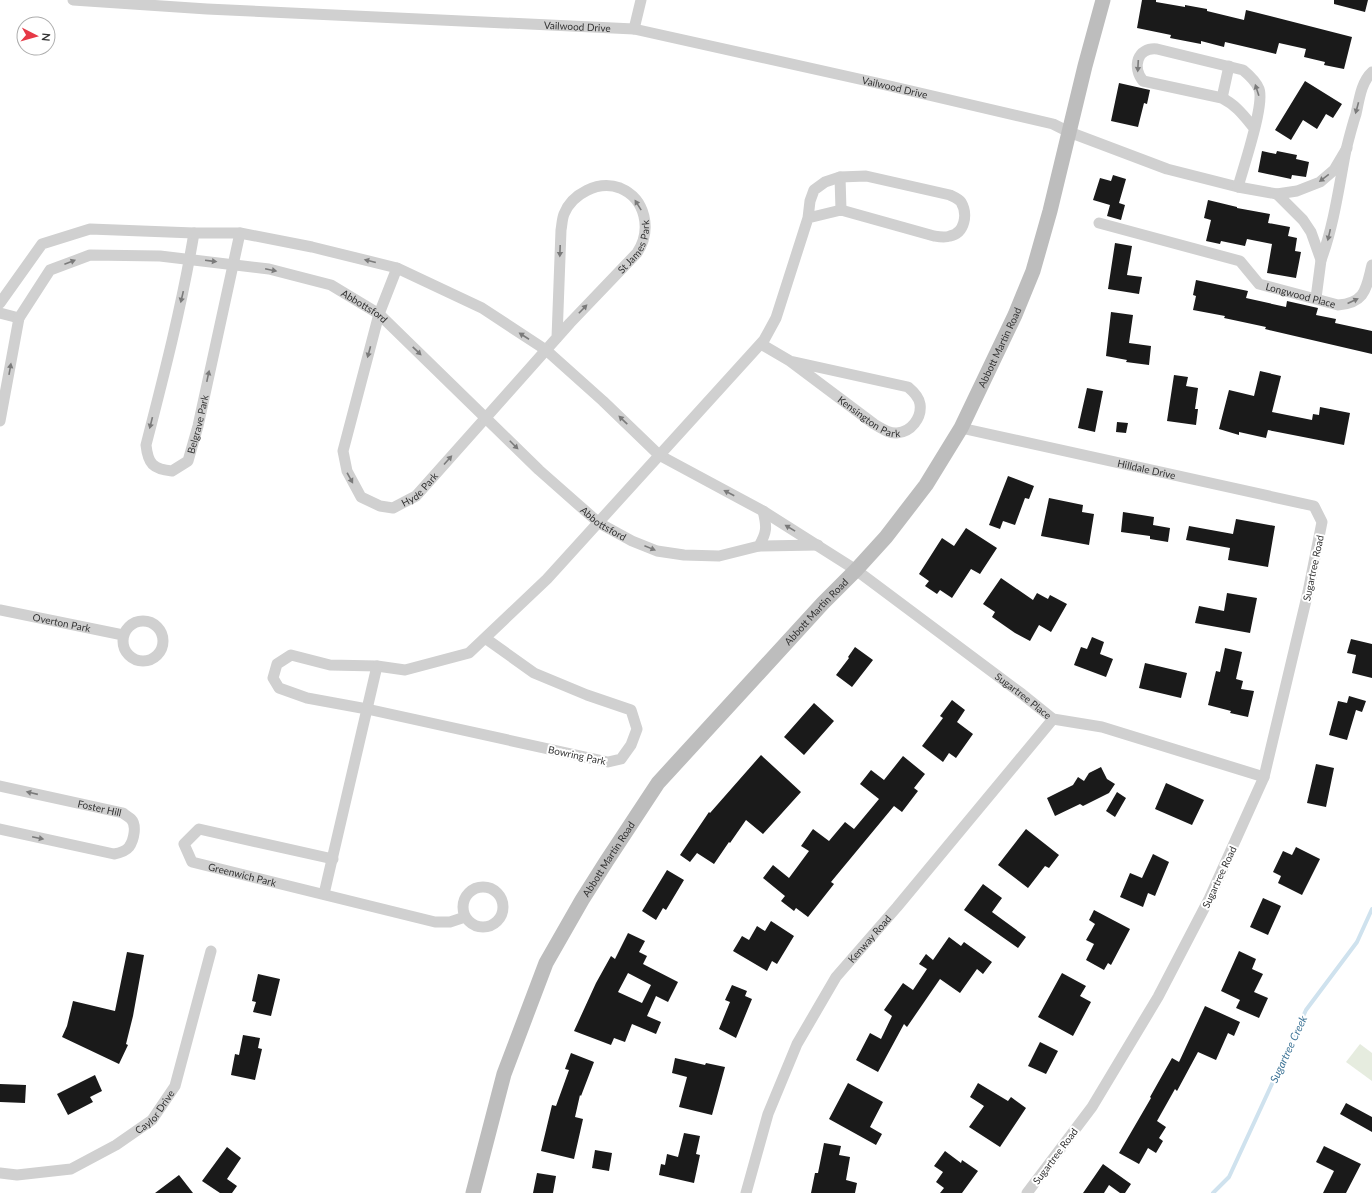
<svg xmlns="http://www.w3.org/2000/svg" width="1372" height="1193" font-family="Lato,sans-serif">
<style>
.green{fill:#e6ecdf}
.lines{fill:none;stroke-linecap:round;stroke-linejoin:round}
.stream{stroke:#cfe2ee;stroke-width:4}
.building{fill:#1a1a1a;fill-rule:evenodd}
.minor{stroke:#d0d0d0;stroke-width:11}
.secondary{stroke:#bdbdbd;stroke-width:15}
.oneway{fill:#7a7a7a}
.labels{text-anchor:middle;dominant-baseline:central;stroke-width:4;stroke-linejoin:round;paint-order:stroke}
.street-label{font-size:10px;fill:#333;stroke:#fff}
.water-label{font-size:11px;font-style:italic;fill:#3f7597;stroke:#fff}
</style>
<rect width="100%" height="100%" fill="#fff"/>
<path class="green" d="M1360,1044L1372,1053V1081L1346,1062Z"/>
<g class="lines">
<path class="stream" d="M1213,1193L1229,1177L1306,1010L1357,942L1372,909"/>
</g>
<path class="building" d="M1142,0H1156V2L1185,7V5L1207,9V11L1244,20L1246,10L1352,37L1344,69L1324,65L1325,62L1304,57L1306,49L1279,43L1276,54L1225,42L1224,47L1201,41V44L1170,38L1171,35L1137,28Z
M1334,0H1368L1365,12L1334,4Z
M1305,81L1342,104L1333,118L1326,114L1317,129L1303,120L1291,140L1275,130Z
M1119,83L1150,90L1147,104L1144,103L1138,127L1111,121Z
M1262,151L1276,154L1277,151L1297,155L1296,159L1309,162L1306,177L1292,175L1291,179L1258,172Z
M1113,175L1126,179L1119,203L1125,205L1121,220L1107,216L1110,205L1093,200L1100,178L1111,181Z
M1208,200L1237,207V208L1270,214L1268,223L1290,227L1288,236L1297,238L1295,251L1301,252L1296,278L1267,273L1272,244L1247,239L1245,246L1221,241L1220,244L1206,241L1211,220L1204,218Z
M1115,243L1132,246L1127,275L1142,277L1139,294L1108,289Z
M1196,280L1248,291L1246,298L1286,307L1287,301L1318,308L1316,315L1336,319L1335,323L1372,331V354L1265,329L1266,327L1224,318L1225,316L1193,310L1196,296L1193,295Z
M1111,312L1133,315L1129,343L1151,346L1149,365L1126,362L1127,360L1106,356Z
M1260,371L1281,376L1272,412L1312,420L1313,414L1319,415L1320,407L1350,413L1344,445L1268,430L1266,438L1239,432V435L1219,429L1229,390L1254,396Z
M1174,375L1188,377L1186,386L1198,388L1195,409H1198L1196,425L1167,421Z
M1087,388L1103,391L1095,432L1078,428Z
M1117,422L1128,423L1126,433L1116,432Z
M1008,476L1034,486L1029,499L1025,498L1015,525L1003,521L1000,529L989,525Z
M1049,498L1083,505L1082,512L1094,514L1089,545L1041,536Z
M1123,512L1154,517L1153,525L1170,528L1168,542L1150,539V536L1121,532Z
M1236,519L1275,526L1268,567L1228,560L1230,548L1186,540L1189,526L1233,534Z
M966,528L997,548L980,574L971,569L952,598L940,590L937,594L925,586L929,581L919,574L942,538L954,546Z
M1001,578L1033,600L1037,593L1048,599L1050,595L1067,604L1051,632L1039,625L1030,641L1015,633L992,617L995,612L983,604Z
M1227,593L1257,598L1250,633L1195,623L1199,606L1224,611Z
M1092,637L1104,642L1100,654L1113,659L1106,677L1074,665L1081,647L1087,649Z
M1351,639L1372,644V678L1352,673L1356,655L1347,653Z
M855,647L873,660L852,687L836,675L849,658L848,657Z
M1225,648L1242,652L1236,679L1243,681L1241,689L1254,691L1248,717L1230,713L1231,711L1208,705L1216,671L1220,672Z
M1145,663L1187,673L1181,698L1139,688Z
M1349,696L1366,701L1362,712L1356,710L1347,740L1329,735L1338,701L1347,703Z
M952,700L965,710L957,722L973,734L956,758L949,753L943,762L922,746L943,718L940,716Z
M814,703L834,721L804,755L784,737Z
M761,755L801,792L763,834L746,820L730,843L729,842L714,864L697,853L690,862L680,855L709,812L710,813Z
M903,756L925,774L914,788L918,791L902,812L894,806L831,882L834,884L808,917L796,908L794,911L781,901L785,896L763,878L773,865L789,878L809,851L801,846L813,829L829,841L845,822L854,829L879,799L860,784L871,770L884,780Z
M1316,764L1334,768L1326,807L1307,803Z
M1101,767L1107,779L1115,784L1109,793L1083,806L1080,804L1055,816L1047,798L1073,785L1078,777L1084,781L1089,773Z
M1166,783L1204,800L1192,825L1155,809Z
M1117,792L1126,798L1115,817L1106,811Z
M1026,829L1059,855L1049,868L1045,866L1028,888L998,865Z
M1296,847L1320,859L1302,895L1278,883L1281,876L1273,872L1283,851L1292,855Z
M1153,854L1169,862L1155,896L1148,893L1143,907L1120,897L1130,873L1142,878Z
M667,870L684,880L666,910L663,908L656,920L642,911Z
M983,884L1002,898L992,912L1026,937L1018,948L964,910Z
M1263,898L1281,906L1268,935L1250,927Z
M1094,910L1130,929L1111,965L1108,963L1104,970L1086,960L1094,944L1086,940L1095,924L1089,920Z
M771,921L794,936L777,964L772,961L767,971L733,951L742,936L749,940L757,926L765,931Z
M628,933L645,941L639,952L647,956L643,964L678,982L668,1002L656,996L647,1016L661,1022L656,1034L632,1024L625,1042L614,1038L611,1045L574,1031L596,983L611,956L615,959ZM628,973L651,985L642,1003L618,992Z
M949,937L961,946L964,942L992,962L983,974L977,969L960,993L940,979L907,1027L904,1024L878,1072L856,1060L870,1033L881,1039L892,1016L884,1010L903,983L913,990L927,969L919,964L926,954L933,960Z
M1239,951L1256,959L1252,969L1263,974L1254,992L1268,998L1259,1018L1236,1008L1240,1000L1221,991Z
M127,952L144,955L133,1016L126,1044L128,1045L119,1064L62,1037L67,1026L73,1001L115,1011Z
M1062,973L1086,986L1080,996L1091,1002L1073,1036L1038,1017Z
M258,974L280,979L271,1016L253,1012L256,1002L252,1001Z
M732,985L747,991L745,996L752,999L736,1038L719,1029L730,1002L725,1000Z
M1205,1006L1240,1022L1234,1036L1228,1033L1216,1060L1198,1052L1177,1091L1175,1089L1157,1121L1166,1127L1159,1138L1163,1141L1156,1153L1148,1148L1139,1164L1119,1153L1151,1098L1150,1097L1172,1058L1179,1062Z
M243,1035L260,1038L258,1048L262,1049L255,1080L231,1075L235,1054L239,1055Z
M1040,1042L1058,1051L1046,1074L1028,1066Z
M571,1053L594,1062L581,1096L580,1095L575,1117L583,1119L574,1159L541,1151L552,1105L556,1106L569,1070L565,1069Z
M675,1058L705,1065L706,1063L725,1067L712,1115L679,1107L687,1077L672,1073Z
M95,1075L102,1091L90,1097L93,1102L68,1115L57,1094Z
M848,1083L883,1102L870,1127L882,1134L876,1145L829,1119Z
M978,1083L1008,1101L1011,1097L1026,1108L1000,1147L969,1127L984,1106L970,1097Z
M0,1084L26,1085L25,1103L0,1102Z
M1346,1103L1372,1117V1132L1340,1114Z
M684,1133L700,1136L696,1154L700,1155L694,1183L659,1175L661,1164L665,1165L667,1154L678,1157Z
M824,1143L841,1146L839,1155L850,1157L846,1180L857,1183L855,1193H811L815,1173H818Z
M1324,1146L1361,1164L1346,1193H1323L1334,1171L1316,1162Z
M227,1147L241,1158L227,1179L237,1186L232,1193H220L202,1181Z
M595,1150L612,1153L609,1171L592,1168Z
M945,1151L961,1163L962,1160L978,1171L962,1193H940L944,1188L936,1182L943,1172L934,1166Z
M1103,1164L1131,1184L1125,1193H1120L1109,1185L1104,1193H1083Z
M537,1173L556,1176L553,1193H533Z
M179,1175L193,1193H155Z"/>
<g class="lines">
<g class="minor">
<path id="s1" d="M73,0L207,9L634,29L877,83L1053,124L1069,132L1167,169L1238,187L1277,194L1297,191L1320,182L1334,170L1347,148"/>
<path d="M634,29L641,0"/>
<path d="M1222,98L1229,66"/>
<path d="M840,177L841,210"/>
<path d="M1238,187C1243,168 1265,105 1259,89C1256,81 1249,75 1243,70L1157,49C1137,47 1132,67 1143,81L1222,98C1236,105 1244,116 1254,128"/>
<path d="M1277,194L1303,220L1311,232L1321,260L1316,298"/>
<path id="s2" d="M1099,223L1240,261L1259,284L1338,305C1366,303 1366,288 1372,265"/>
<path id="s3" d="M194,233C182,305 164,375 146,445C148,464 153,469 172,471L188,461L198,426L240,233"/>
<path d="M1321,260C1334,225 1339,186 1346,150C1349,138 1352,126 1356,114C1359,101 1361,82 1372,72"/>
<path id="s4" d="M397,268L379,314L343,451L347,471L361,497L380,506L393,508L416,496L570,323L637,253C652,230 646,199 620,188C598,180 572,194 564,214C562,219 562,225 561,230L557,338"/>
<path id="s5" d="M0,303L42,244L90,229L194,233H240L312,247L397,268L482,308L546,350L603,401L659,455L763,511L856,570L1022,694L1053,719L1102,727L1264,777"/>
<path d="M0,313L19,318"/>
<path id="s6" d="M761,344L790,361L874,424C881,428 889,434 897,433C911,432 922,418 920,404C919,397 914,392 908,387L790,361"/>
<path id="s7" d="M0,421L19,318L50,270L90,255L160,256L269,269L331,285L379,314L539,470L599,523L632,541L657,551L684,555L719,556L759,546C767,532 767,527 763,511"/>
<path id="s8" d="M961,428L1314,506L1322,522L1308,592L1264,777L1209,899L1158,997L1092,1107L1027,1193"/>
<path d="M759,546L818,545"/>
<path id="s9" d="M0,610L123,635"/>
<circle cx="143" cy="641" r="20"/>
<path d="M485,638L534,673L587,695L631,710L637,729L631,745L621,759L608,762L367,709L307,698L279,688L273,678L277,664L291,655L330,665L377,666L405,670L469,653L547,579L764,340L776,318L808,218L810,201L814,190L825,182L840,177L866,176L950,195C954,197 959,199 961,202C968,214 965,233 950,236C945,238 940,237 934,236L841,210L808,218"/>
<path id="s10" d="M0,786L123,813C125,815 129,817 131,819C137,825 134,840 129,847C126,851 119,853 114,854L0,829"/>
<path id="s11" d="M333,859L199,829L184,844L192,862L435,922H450L465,917"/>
<circle cx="483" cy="907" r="20"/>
<path d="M324,894L377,666"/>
<path id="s12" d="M0,1173L17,1175L71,1169L116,1145L152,1120L175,1086L211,951"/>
<path id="s13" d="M746,1193L768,1114L797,1044L836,977L897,907L1053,719"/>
</g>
<path class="secondary" id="s14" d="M473,1193L504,1074L546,963L582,900L606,862L658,783L823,603L856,570L886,537L926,485L961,428L1015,315L1033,271L1050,211L1085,66L1103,0"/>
</g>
<defs><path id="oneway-solid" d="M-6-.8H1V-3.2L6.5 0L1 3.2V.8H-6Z"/></defs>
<g class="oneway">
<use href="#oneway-solid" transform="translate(1138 66) rotate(93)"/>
<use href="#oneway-solid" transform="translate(1257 90) rotate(-108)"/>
<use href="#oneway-solid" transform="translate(1357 108) rotate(105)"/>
<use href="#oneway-solid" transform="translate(1324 178) rotate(143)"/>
<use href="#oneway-solid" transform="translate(638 205) rotate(-122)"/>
<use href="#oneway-solid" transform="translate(1329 235) rotate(103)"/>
<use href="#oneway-solid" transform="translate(560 251) rotate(92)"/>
<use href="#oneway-solid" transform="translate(211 261) rotate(7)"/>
<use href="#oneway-solid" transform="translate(370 261) rotate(-166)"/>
<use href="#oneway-solid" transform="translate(70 262) rotate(-21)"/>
<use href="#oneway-solid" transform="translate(271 270) rotate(12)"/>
<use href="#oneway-solid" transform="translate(182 297) rotate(103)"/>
<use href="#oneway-solid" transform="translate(1353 301) rotate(-25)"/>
<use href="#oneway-solid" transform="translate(583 309) rotate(-46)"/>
<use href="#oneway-solid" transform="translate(524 336) rotate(-147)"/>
<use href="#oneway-solid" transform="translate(417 351) rotate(44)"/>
<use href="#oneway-solid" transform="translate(369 352) rotate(105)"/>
<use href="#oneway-solid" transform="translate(10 369) rotate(-80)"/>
<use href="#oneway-solid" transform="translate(208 376) rotate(-78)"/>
<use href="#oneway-solid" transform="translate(623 420) rotate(-136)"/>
<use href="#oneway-solid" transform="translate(151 423) rotate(104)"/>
<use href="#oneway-solid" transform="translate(514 445) rotate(45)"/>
<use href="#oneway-solid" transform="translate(448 460) rotate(-48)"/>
<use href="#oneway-solid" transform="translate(350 478) rotate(61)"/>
<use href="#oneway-solid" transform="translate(729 493) rotate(-152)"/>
<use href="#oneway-solid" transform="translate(790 528) rotate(-149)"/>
<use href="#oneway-solid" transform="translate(650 548) rotate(22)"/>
<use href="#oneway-solid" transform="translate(32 793) rotate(-167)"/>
<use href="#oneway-solid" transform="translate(38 838) rotate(12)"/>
</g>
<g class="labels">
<g class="street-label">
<text stroke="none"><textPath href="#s1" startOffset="505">Vailwood Drive</textPath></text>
<text stroke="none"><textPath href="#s1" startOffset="829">Vailwood Drive</textPath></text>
<text stroke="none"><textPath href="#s4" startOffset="634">St James Park</textPath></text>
<text stroke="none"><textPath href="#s2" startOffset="219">Longwood Place</textPath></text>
<text stroke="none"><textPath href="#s7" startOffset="488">Abbottsford</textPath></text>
<text stroke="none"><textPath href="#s14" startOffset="1011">Abbott Martin Road</textPath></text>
<text stroke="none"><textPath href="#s6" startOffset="131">Kensington Park</textPath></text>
<text stroke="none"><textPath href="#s3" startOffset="316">Belgrave Park</textPath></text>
<text stroke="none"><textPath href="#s8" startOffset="190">Hilldale Drive</textPath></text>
<text stroke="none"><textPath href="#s4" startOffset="308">Hyde Park</textPath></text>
<text stroke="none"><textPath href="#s7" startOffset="812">Abbottsford</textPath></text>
<text transform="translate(1313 568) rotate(-78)">Sugartree Road</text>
<text stroke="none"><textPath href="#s14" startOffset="687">Abbott Martin Road</textPath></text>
<text stroke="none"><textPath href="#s9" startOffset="63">Overton Park</textPath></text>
<text stroke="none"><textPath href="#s5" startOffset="1196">Sugartree Place</textPath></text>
<text transform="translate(577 755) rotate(12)">Bowring Park</text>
<text stroke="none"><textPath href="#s10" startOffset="102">Foster Hill</textPath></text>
<text stroke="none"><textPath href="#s14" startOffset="363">Abbott Martin Road</textPath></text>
<text stroke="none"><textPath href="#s11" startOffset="230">Greenwich Park</textPath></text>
<text transform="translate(1219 877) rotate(-65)">Sugartree Road</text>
<text stroke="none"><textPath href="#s13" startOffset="286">Kenway Road</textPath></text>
<text stroke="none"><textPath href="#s12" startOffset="174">Caylor Drive</textPath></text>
<text transform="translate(1055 1156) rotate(-53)">Sugartree Road</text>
</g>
<g class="water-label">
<text transform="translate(1288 1049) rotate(-65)">Sugartree Creek</text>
</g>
</g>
<g transform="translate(36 36) rotate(96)"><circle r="19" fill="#ffffff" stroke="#adadad"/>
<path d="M0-3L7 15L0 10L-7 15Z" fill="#e63946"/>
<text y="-6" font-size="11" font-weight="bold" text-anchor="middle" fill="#333333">N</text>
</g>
</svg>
